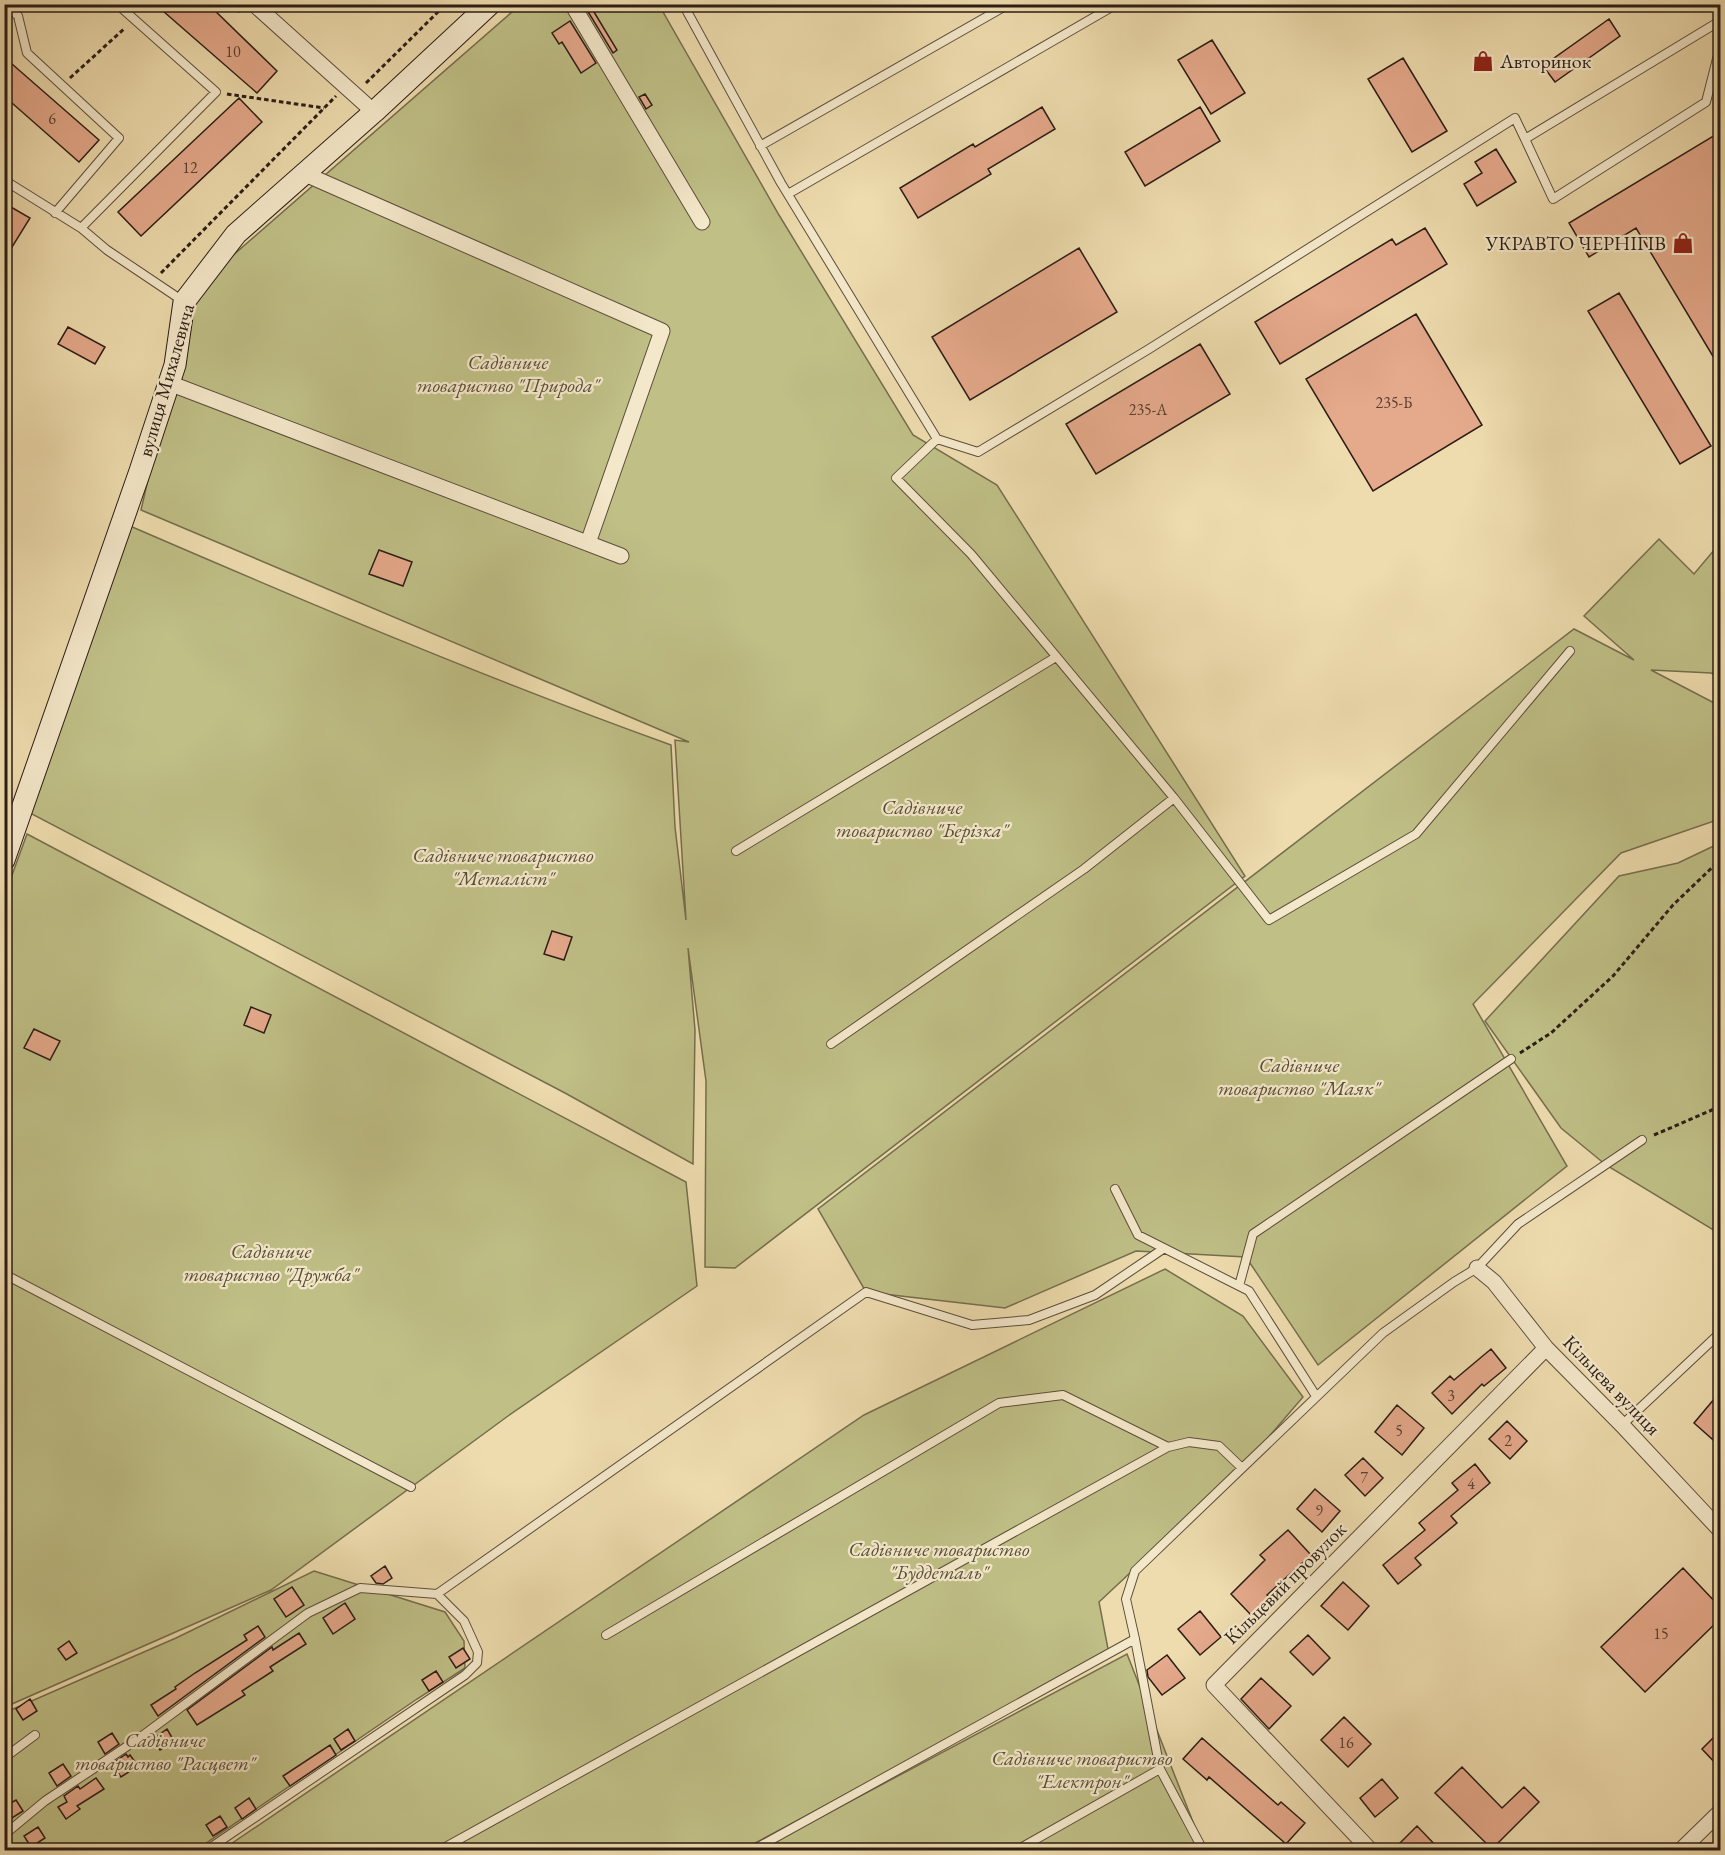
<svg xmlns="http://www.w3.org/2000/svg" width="1725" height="1855" font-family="'EB Garamond',serif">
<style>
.green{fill:#bfbf86;stroke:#756e4e;stroke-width:1.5}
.building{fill:#e5a98b;stroke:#2b1d16;stroke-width:1.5}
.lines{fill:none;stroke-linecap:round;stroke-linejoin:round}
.lane-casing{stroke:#5c4d3c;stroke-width:10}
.street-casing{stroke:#5c4d3c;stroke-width:17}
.secondary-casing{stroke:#2b1d16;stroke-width:23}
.path{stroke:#2b1d16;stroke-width:3;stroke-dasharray:4.5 3;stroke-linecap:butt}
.lane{stroke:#f4e8ca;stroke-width:8}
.street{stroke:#f4e8ca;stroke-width:15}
.secondary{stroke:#f4e8ca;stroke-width:21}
.labels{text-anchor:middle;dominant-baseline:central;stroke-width:4.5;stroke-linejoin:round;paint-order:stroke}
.number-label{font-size:16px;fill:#5a4033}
.poi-label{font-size:20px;fill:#2b1d16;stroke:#f4e8ca;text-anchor:start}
.park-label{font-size:20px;font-style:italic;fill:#574e38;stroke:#f4e8ca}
.street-label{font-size:20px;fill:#2b1d16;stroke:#f4e8ca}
</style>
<rect width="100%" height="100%" fill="#eedcae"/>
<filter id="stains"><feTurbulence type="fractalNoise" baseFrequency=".00333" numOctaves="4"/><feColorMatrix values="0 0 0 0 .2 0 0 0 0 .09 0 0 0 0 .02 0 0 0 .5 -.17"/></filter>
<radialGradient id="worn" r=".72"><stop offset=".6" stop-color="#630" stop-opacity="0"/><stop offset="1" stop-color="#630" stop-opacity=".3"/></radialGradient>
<path class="green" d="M520,5H659L779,215L913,435L997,485L1245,876L735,1268L705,1267L706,1081L688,948L695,1030L693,1164L565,1093L28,812L130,526C308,603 488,679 671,745L675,827L686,920L675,740L689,742L141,510L192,291Z
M1659,539L1694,574L1720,543V677L1711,673L1651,670L1720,706V819L1621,853L1473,1004L1567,1166L1318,1365L1246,1257L1136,1251L1005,1308L866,1292L818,1209L1574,629L1634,660L1584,616Z
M27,834L686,1182L697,1286L508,1416L271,1590L5,1707L4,897Z
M1720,843V1234L1606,1165L1561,1128L1485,1021L1619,876L1678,863Z
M1165,1269L1243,1316L1303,1397L1242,1468L1099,1602L1109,1654L742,1850H222L864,1415Z
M314,1571L445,1612L464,1641L465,1668L417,1699L196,1850H5L4,1713L176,1638Z
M1127,1654L1204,1850H759Z"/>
<path class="building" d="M155,4H208L277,71L257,93Z
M591,7L617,50L613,53L587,10Z
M1609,19L1620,36L1555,82L1543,66Z
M570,21L596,63L581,73L562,42L559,44L552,33Z
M1212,40L1245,93L1211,114L1178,60Z
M4,57L99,140L79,162L4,96Z
M1403,58L1447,131L1412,152L1368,79Z
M645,94L652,105L646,109L639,97Z
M239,98L262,122L141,236L118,212Z
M1042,107L1055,129L988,169L991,174L918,218L900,188L973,144L975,147Z
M1200,107L1220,141L1145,186L1125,152Z
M1720,132V368L1636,228L1589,257L1569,223Z
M1496,149L1516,182L1477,206L1464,184L1482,173L1475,162Z
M4,203L30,218L4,260Z
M1425,228L1447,264L1280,364L1255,322L1392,239L1396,245Z
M1079,248L1117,312L970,400L932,337Z
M1619,293L1711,446L1680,464L1588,311Z
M1416,314L1482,425L1373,491L1306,379Z
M68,327L105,347L95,364L58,344Z
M1200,344L1230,394L1096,474L1066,424Z
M379,550L412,562L403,586L369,574Z
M552,931L572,937L564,960L544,954Z
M251,1007L271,1015L264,1033L244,1025Z
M34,1029L60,1041L50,1060L24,1048Z
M1491,1349L1506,1368L1484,1386L1482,1384L1452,1414L1432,1393L1450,1376L1454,1380Z
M1720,1392V1446L1694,1423Z
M1397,1405L1424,1428L1402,1455L1375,1432Z
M1507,1421L1527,1441L1510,1459L1489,1439Z
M1363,1458L1383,1478L1365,1496L1345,1475Z
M1475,1464L1490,1483L1451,1516L1457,1523L1415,1558L1421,1565L1398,1584L1383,1565L1425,1530L1419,1523L1458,1490L1452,1483Z
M1315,1489L1340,1511L1322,1532L1297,1509Z
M1288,1530L1311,1555L1267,1595L1269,1597L1251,1615L1231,1594L1265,1560L1260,1555Z
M385,1566L392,1578L383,1584L376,1583L371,1576Z
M1683,1568L1720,1607V1619L1645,1692L1601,1647Z
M1343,1582L1369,1606L1348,1630L1321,1606Z
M292,1587L304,1605L286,1617L274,1599Z
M345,1603L355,1619L333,1634L323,1618Z
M1200,1611L1221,1637L1200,1655L1178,1629Z
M258,1626L265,1637L158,1716L151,1705L176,1689L175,1687L195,1673L247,1640L244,1635Z
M299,1633L306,1644L270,1667L273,1671L242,1691L245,1695L197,1725L187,1710L272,1647L273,1650Z
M1308,1635L1330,1658L1313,1675L1290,1652Z
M69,1641L77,1653L66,1660L58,1649Z
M463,1648L470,1659L456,1668L449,1657Z
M1167,1655L1185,1678L1162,1695L1148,1677L1147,1670Z
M436,1671L443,1682L429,1691L422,1680Z
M1261,1678L1291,1706L1269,1729L1241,1699Z
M30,1699L37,1711L23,1720L16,1709Z
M1344,1717L1371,1744L1348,1767L1321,1740Z
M167,1729L174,1741L160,1750L153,1739Z
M348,1729L355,1741L341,1750L334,1739Z
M1720,1731V1768L1702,1749Z
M112,1733L119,1744L105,1754L98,1742Z
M1202,1738L1278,1805L1281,1802L1305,1823L1286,1844L1209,1777L1207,1780L1183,1759Z
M330,1745L336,1755L290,1786L283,1776Z
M126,1754L128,1757L130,1755L138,1766L121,1777L112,1764Z
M63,1764L71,1776L57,1786L49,1773Z
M1462,1767L1502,1808L1524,1787L1539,1802L1492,1849L1435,1793Z
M96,1778L104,1789L77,1806L80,1809L66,1819L58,1807L67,1802L64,1796L78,1786L80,1789Z
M1382,1779L1398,1798L1375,1817L1360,1798Z
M249,1798L256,1809L242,1819L235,1808Z
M16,1800L23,1811L4,1823V1807Z
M220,1816L227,1827L213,1836L206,1825Z
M1417,1826L1441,1851H1392Z
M38,1827L45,1838L31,1847L24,1836Z"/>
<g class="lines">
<defs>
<path id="lane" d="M5,4L18,16L27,53L119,138L55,213
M683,4L781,183L937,439L978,452L1149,349L1515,118L1525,139L1720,21
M1525,139L1553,199L1706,102L1720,47
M760,146L1009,4
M4,180L81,228L107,250L183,301
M788,194L1117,4
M81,228L216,92L117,4
M937,439L896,478L971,554L1174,798L1269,920L1416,834L1570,651
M4,808L19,814
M736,851L1056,657
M831,1044L1084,869L1174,798
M1115,1189L1138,1235L1249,1291L1316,1396
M4,1274L411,1487
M1239,1286L1253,1234L1511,1059
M1622,1425L1720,1333
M1168,1447L1189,1442L1219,1446L1242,1468
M4,1758L35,1735
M1160,1769L1203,1850
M4,1835L45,1801L138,1739L308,1613L360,1588L437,1594
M207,1850L465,1675L477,1663L478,1652L464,1621L437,1594L866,1292L972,1325L1029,1320L1095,1295L1163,1249
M440,1850L1168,1447L1063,1395L999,1403L606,1635
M753,1850L1135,1639
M1017,1850L1160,1769L1135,1639L1126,1599L1135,1571L1383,1333L1454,1282L1477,1268L1518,1224L1642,1140"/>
<path id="street" d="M254,4L374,112
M572,4L702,222
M305,174L662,331L588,543
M169,383L621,556
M1477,1268L1494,1282L1546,1348L1622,1425L1720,1530
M1370,1850L1214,1685L1546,1348
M1681,1850L1720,1812"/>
<path id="secondary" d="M4,860L140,471L175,365L184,302L236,234L374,112L490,4"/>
</defs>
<use href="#lane" class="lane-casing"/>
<use href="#street" class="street-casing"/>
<use href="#secondary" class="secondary-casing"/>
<path class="path" d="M231,4L240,12
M4,44L11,38
M70,78L125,28
M366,83L446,4
M227,94L324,108
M161,273L336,96
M1520,1053L1551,1033L1613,976L1673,905L1720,860
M1654,1135L1712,1110L1720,1101"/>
<use href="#lane" class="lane"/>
<use href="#street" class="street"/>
<use href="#secondary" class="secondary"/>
</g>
<defs>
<symbol id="shop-bare" viewBox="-9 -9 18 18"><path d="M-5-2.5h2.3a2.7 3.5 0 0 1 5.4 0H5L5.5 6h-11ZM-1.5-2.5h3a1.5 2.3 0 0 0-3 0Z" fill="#8f2418" stroke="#f4e8ca" stroke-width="2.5" paint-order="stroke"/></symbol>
</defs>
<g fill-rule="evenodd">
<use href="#shop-bare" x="1468" y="46" width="30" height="30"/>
<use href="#shop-bare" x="1668" y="228" width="30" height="30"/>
</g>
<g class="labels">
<g class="number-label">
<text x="233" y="51">10</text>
<text x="52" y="118">6</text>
<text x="190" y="167">12</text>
<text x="1394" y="402">235-Б</text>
<text x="1148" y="409">235-А</text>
<text x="1451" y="1395">3</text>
<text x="1399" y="1430">5</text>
<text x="1508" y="1440">2</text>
<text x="1364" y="1477">7</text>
<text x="1471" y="1483">4</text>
<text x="1319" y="1510">9</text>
<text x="1661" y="1633">15</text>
<text x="1346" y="1742">16</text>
</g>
<g class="poi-label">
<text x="1500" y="61">Авторинок</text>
<text x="1666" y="243" text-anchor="end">УКРАВТО ЧЕРНІГІВ</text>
</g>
<g class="park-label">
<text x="508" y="362">Садівниче<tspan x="508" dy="23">товариство "Природа"</tspan></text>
<text x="922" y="807">Садівниче<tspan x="922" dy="23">товариство "Берізка"</tspan></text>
<text x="503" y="855">Садівниче товариство<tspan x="503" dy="23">"Металіст"</tspan></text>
<text x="1299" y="1065">Садівниче<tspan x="1299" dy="23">товариство "Маяк"</tspan></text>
<text x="271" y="1251">Садівниче<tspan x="271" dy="23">товариство "Дружба"</tspan></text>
<text x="939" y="1549">Садівниче товариство<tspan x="939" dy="23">"Буддеталь"</tspan></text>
<text x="165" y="1740">Садівниче<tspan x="165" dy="23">товариство "Расцвет"</tspan></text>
<text x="1082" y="1758">Садівниче товариство<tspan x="1082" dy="23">"Електрон"</tspan></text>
</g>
<g class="street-label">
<text transform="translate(166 380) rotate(-74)">вулиця Михалевича</text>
<text transform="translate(1612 1385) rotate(46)">Кільцева вулиця</text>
<text transform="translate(1285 1583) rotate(-45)">Кільцевий провулок</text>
</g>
</g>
<rect width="1725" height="1855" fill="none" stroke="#eedcae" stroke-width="24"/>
<rect x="6" y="6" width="1713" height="1843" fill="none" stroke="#2b1d16" stroke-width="3"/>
<rect x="12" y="12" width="1701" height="1831" fill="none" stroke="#2b1d16" stroke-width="1.5"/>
<rect width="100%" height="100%" filter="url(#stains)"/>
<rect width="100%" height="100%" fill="url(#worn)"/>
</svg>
